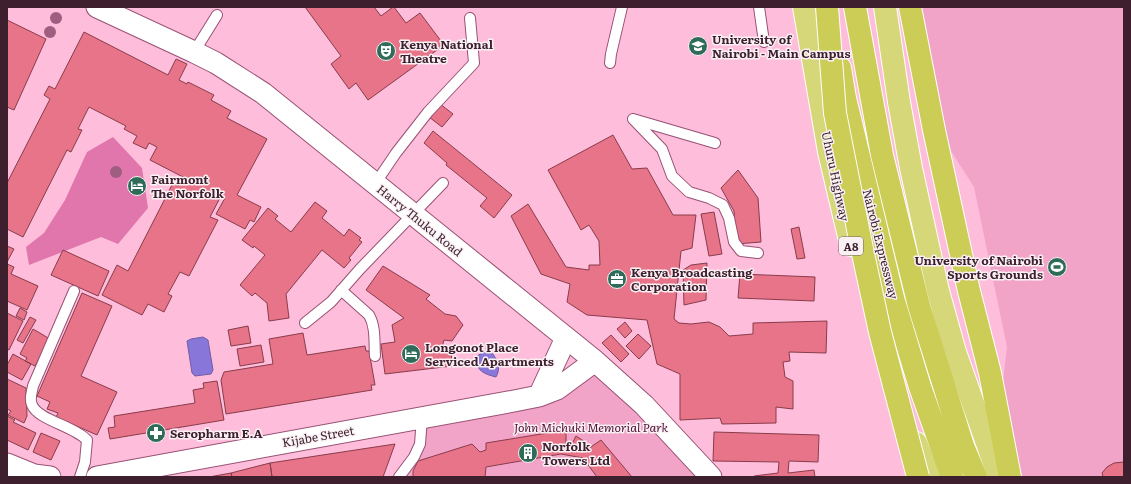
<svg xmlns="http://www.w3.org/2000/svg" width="1131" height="484" font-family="Literata,serif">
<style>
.green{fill:#f2a3c8}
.forest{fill:#e076ab}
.water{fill:#8876d8;stroke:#725ca5}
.building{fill:#e87489;stroke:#883c4b}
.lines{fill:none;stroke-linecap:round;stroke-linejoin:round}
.service-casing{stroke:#985174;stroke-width:12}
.minor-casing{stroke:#985174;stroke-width:23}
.trunk-casing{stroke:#fff;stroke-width:24}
.motorway-casing{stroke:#fff;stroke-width:24}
.service{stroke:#fff;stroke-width:10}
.minor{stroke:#fff;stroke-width:21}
.trunk{stroke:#d6d778;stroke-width:22}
.motorway{stroke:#cbcd57;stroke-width:22}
.motorway-bridge-casing{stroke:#fff;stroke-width:24;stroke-linecap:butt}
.motorway-bridge{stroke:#cbcd57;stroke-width:22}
.tree{fill:#9f5e80}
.labels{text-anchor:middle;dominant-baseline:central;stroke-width:3;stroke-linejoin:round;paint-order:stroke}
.shield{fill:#f9f1f4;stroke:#755e69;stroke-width:1}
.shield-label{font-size:11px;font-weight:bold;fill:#3d1f2e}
.poi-label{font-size:12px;font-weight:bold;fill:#3d1f2e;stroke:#f9f1f4;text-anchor:start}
.street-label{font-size:12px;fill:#3d1f2e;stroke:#f9f1f4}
.park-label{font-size:12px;font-style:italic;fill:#521036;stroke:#f9f1f4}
</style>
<rect width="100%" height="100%" fill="#febdda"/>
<path class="green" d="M921,7H1124V477H1021L1001,399L1007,347L974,187L951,151L941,118Z
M595,361L711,477H399L414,457L422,417L539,396Z"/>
<path class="forest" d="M113,137L142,168L148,208L118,244L101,237L29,265L26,247L44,233L65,200L87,152Z"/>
<path class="water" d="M203,337L208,340L213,370L211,374L195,376L192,373L187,341L191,339Z
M483,352L493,354C498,362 501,368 496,377C484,374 476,371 476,357Z"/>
<path class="building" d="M305,7H374L381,16L393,7H394L406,23L420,13L444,45L368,100L356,83L349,89L331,64L341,56Z
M7,20L46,39L14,110L7,107Z
M84,32L168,75L176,59L187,64L179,80L187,84L188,82L214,95L211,100L231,111L227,118L267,139L237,195L261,207L254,222L250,220L245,229L216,214L225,198L221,196L210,217L218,220L189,276L180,272L168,294L172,296L164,312L148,304L142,315L102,295L117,265L128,271L173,183L178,186L183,177L150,160L157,147L149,143L146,149L133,143L137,136L124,129L126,126L89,107L78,129L82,130L71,152L67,150L23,237L7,229V183L50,99L44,95L49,86L55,89Z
M440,104L453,114L442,127L429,117Z
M433,131L512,195L494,218L480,206L487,198L446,165L447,163L424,143Z
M613,135L632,169L647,168L673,215H696L692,248L681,251L674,319L679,323L691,324L709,322L720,327L729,336L753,334V323L827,321L826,353L789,352L790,361L783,362L785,377L793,381V409L776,407V423L722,424L720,418L680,420V374L657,364L647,320L587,315L567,302L570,284L541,274L511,216L528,204L566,267L589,270V265H600L599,241L589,225L581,230L548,170Z
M738,170L758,198L761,242L736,244L734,211L721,188Z
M315,202L327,211L322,218L344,236L349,229L361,238L359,240L362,242L349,258L351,260L344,268L322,250L286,294L289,318L269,321L267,303L255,293L252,296L240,285L265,255L254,246L253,248L242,240L268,208L278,216L275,219L291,232Z
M714,212L722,254L709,256L701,214Z
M799,227L805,258L797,259L791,229Z
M7,246L14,249L7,262Z
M63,250L109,271L98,296L51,275Z
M707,263L706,300L684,305L683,270L691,265Z
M7,264L14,267L11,274L38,286L27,310L7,301Z
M383,266L430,295L426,299L445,314L456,316L463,325L452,341L444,340L442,347L451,348L452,366L385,374L381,344L395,342L392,325L404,318L366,290Z
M740,274L815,277L814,301L738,298Z
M82,293L112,306L81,376L117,392L97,435L56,417L58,413L47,409L50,402L37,396Z
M20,308L27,312L24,320L16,316Z
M7,313L23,321L9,350L7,349Z
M30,317L36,320L23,343L17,340Z
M625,322L632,331L625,338L617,329Z
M248,326L251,343L231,346L228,330Z
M33,329L50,339L35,366L25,361L27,358L20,354Z
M303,333L307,355L365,346L366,351H369L375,385H371L372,390L226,414L221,380L224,372L273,364L269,339Z
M638,334L651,346L639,359L626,346Z
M611,335L629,354L621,362L602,343Z
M261,345L264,362L240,366L237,349Z
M13,354L31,364L22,380L7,372V365Z
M7,379L26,388L27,416L24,423L8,415L11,411L7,409Z
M217,381L224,420L110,439L108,428L115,427L114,416L195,403L193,390L204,388L203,383Z
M7,416L15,420L13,422L36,433L28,450L7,440Z
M566,430V444L571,446L576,436L585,442L582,447L588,449L601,440L632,477H597L583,458L561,454L486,467L485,477H413V471L418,461L472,444L480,452L486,450V443Z
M714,432L819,435L818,462L789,461L788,473L814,470L815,477H754V476L778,473L779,462L713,461Z
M41,433L60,441L51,460L33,452Z
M395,444L383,477H272L270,463Z
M1124,462V477H1103L1102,473L1107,467L1114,463Z
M270,463L272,477H232L231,473Z
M231,473L232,477H209Z"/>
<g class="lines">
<defs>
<path id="service" d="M759,7L764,42
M194,52L217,15
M610,63L611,54L622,7
M633,119L662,149L672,176L689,192L709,198L723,205L729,218L734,242L741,251L758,253
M633,119L715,143
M375,184L396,153L428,112L474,63L470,18
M341,290L369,315C376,327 374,343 375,356
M74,291L33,386C32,392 29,399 32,405C38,420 74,426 87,440L85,462L80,477
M305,323L331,302L360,269L443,183
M399,477L414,457L420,444L422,417"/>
<path id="minor" d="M97,7L194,52L216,63L263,93L595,361L644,405L711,477
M539,396L566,338
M7,464L34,475L50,477
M97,477L514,401L539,396L557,389L595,361"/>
<path id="trunk" d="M804,7L829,152L851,245
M885,7L899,102L911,168L938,291L955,352L999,477
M916,443L930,477"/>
<path id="motorway" d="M855,7L882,155L919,306L963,446L976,477
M910,7L934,130L969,291L990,373L1010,477
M840,68L845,98L893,298L920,387L952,477"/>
</defs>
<use href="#service" class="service-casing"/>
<use href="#minor" class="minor-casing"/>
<use href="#trunk" class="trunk-casing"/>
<use href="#motorway" class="motorway-casing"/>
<use href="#service" class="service"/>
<use href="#minor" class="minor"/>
<use href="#trunk" class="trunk"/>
<use href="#motorway" class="motorway"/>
<defs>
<path id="motorway-bridge" d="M827,7L835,113L862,249L880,332L918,477"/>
</defs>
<use href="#motorway-bridge" class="motorway-bridge-casing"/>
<use href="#motorway-bridge" class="motorway-bridge"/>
</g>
<g class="tree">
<circle cx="56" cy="18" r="6"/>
<circle cx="50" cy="32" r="6"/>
<circle cx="116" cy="172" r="6"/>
</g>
<defs>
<symbol id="university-disc" viewBox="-11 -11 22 22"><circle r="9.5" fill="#2e6c59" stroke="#f9f1f4"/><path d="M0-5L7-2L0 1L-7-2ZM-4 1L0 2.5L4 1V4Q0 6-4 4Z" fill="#fff"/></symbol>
<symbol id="theatre-disc" viewBox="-11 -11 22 22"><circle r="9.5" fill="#2e6c59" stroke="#f9f1f4"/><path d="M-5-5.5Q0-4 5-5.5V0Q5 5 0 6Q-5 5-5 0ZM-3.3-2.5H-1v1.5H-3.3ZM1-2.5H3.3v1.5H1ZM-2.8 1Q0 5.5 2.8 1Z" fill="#fff"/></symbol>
<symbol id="hotel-disc" viewBox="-11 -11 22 22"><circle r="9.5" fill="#2e6c59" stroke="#f9f1f4"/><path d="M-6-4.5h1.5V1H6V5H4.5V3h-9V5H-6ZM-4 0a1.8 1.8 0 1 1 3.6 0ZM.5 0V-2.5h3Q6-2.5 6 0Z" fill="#fff"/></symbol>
<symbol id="stadium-disc" viewBox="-11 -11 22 22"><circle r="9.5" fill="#2e6c59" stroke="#f9f1f4"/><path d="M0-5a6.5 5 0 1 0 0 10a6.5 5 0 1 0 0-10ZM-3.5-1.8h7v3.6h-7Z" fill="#fff"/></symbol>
<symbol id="office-disc" viewBox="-11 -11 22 22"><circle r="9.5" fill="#2e6c59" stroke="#f9f1f4"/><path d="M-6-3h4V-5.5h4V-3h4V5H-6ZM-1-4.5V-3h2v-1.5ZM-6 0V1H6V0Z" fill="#fff"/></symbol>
<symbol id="pharmacy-disc" viewBox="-11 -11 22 22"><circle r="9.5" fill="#2e6c59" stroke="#f9f1f4"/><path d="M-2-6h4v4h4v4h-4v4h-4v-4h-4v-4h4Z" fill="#fff"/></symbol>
<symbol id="building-disc" viewBox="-11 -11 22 22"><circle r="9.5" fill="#2e6c59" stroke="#f9f1f4"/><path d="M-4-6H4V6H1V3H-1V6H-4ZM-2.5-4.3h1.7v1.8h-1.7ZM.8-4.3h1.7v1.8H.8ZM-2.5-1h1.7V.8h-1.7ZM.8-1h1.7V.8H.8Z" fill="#fff"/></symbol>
</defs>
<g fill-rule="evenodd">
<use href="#university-disc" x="687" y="35" width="22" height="22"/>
<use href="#theatre-disc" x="375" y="40" width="22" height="22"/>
<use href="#hotel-disc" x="126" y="175" width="22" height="22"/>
<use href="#stadium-disc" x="1046" y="256" width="22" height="22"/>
<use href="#office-disc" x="606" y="268" width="22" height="22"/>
<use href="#hotel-disc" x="400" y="343" width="22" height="22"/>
<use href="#pharmacy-disc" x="145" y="422" width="22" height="22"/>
<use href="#building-disc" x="517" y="442" width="22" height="22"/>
</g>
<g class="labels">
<rect class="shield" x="839" y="237" width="24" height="18" rx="3"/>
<g class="shield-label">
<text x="851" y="246">A8</text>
</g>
<g class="poi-label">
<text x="712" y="39">University of<tspan x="712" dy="14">Nairobi - Main Campus</tspan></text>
<text x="400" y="44">Kenya National<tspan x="400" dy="14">Theatre</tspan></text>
<text x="151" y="179">Fairmont<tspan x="151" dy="14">The Norfolk</tspan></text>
<text x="1043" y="260" text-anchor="end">University of Nairobi<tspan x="1043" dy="14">Sports Grounds</tspan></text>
<text x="631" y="272">Kenya Broadcasting<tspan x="631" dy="14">Corporation</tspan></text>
<text x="425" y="347">Longonot Place<tspan x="425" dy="14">Serviced Apartments</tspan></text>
<text x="170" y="433">Seropharm E.A</text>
<text x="542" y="446">Norfolk<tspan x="542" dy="14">Towers Ltd</tspan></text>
</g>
<g class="street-label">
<text transform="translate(836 176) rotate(78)">Uhuru Highway</text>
<text transform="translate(420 220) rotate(39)">Harry Thuku Road</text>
<text transform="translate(881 244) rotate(76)">Nairobi Expressway</text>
<text transform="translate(318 436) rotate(-10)">Kijabe Street</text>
</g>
<g class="park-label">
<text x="591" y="427">John Michuki Memorial Park</text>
</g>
</g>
<rect width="1131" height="484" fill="none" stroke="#3d1f2e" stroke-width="16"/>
</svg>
